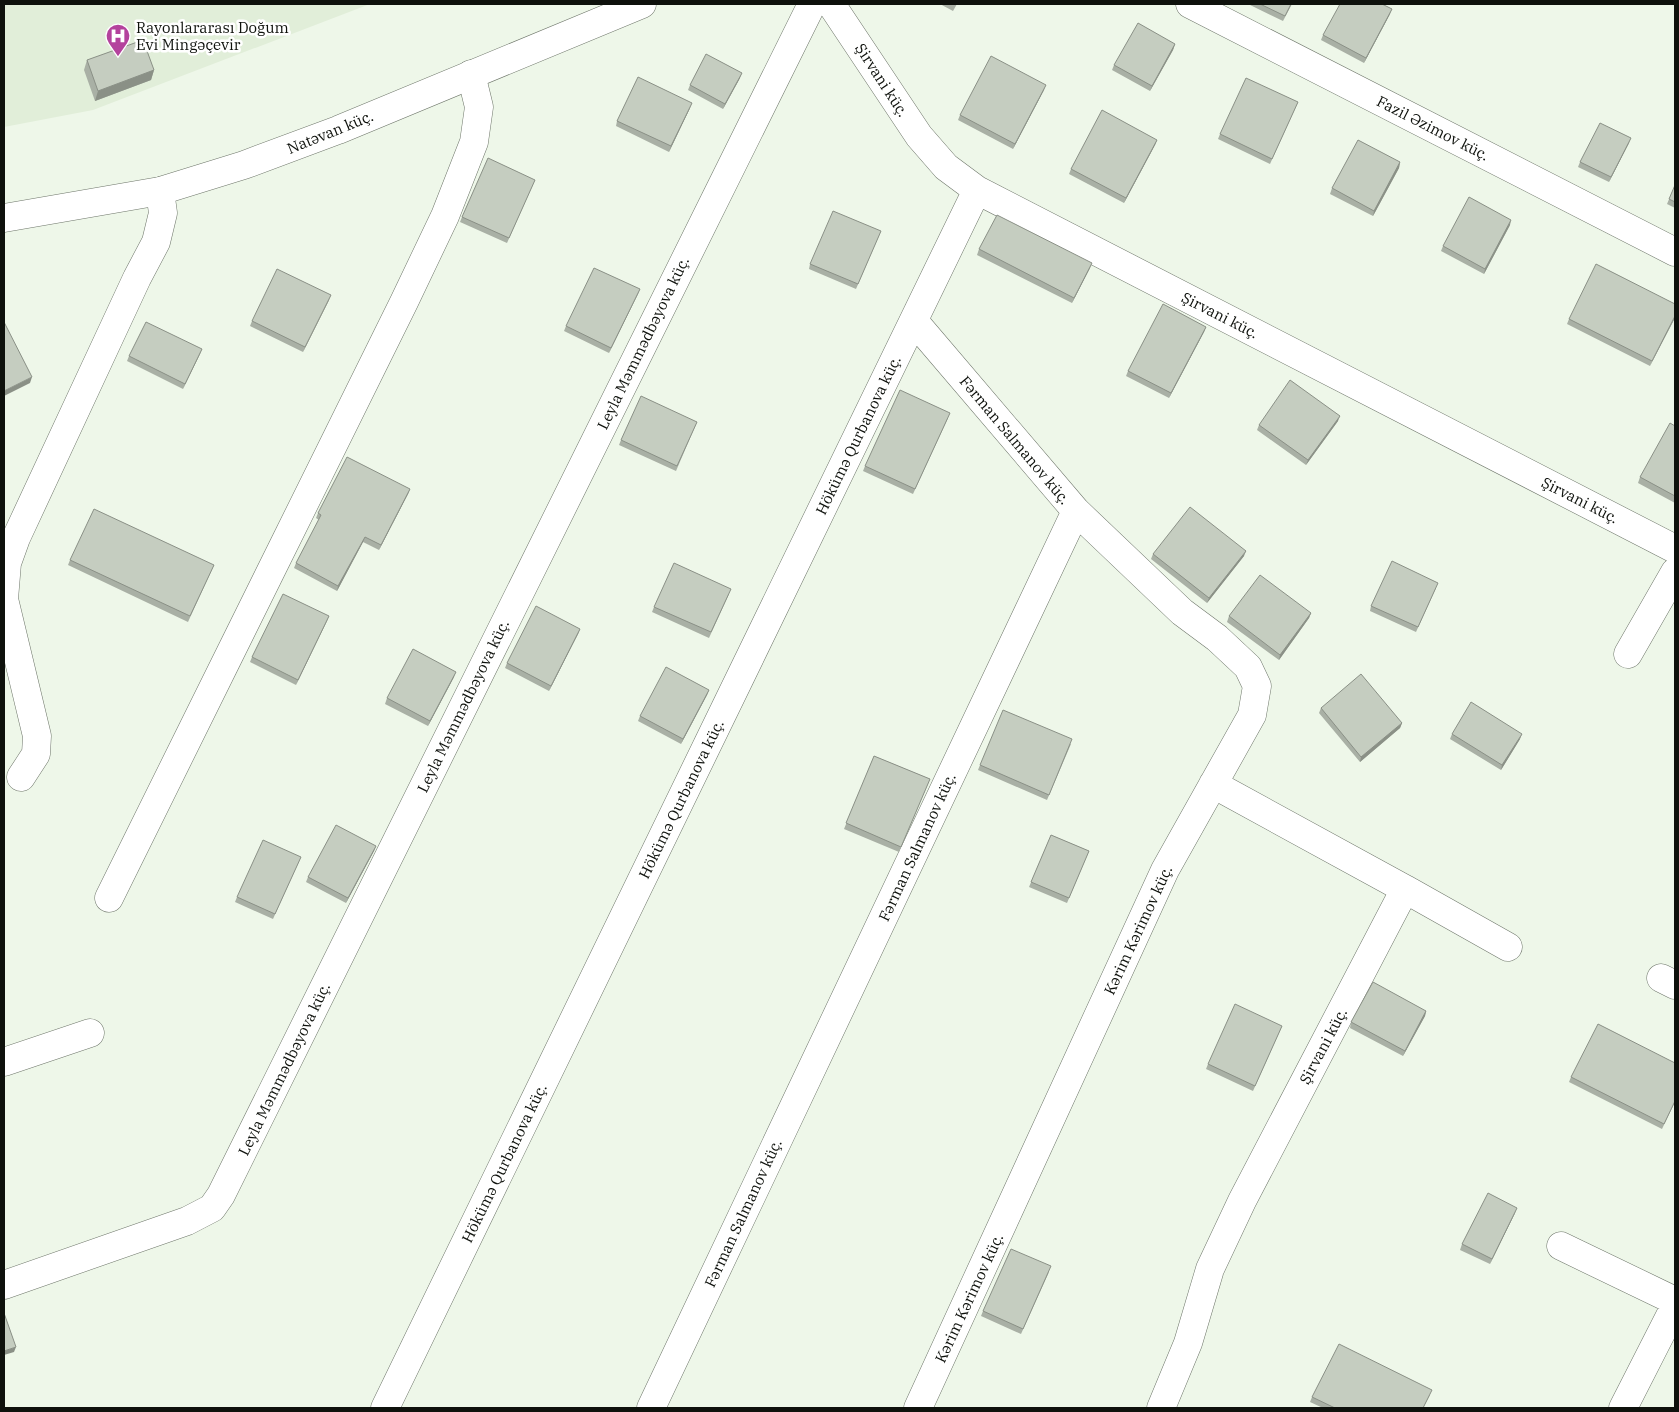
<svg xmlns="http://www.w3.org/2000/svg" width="1679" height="1412" font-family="'IBM Plex Serif',serif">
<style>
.built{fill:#e1eed9}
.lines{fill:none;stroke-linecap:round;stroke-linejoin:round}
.street-casing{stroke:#6e766a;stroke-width:29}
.secondary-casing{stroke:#6e766a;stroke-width:29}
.street{stroke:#fff;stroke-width:28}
.secondary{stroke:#fff;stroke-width:28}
.wall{fill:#a9b0a5}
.shaded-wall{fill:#8a9086}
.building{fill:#c5cdc0;stroke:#8a9086}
.labels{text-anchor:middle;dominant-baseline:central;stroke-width:5;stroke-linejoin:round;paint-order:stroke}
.poi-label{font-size:15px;fill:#0e110c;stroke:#fff;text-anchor:start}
.street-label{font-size:15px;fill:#0e110c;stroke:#fff}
</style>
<rect width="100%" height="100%" fill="#eef7e9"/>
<path class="built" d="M4,4H370L93,110L4,127Z"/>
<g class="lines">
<defs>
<path id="street" d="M831,4L919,136L946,167L977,190L1675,549
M1190,4L1675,252
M1628,654L1675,572
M21,777L36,754L37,736L4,599L7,563L16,538L137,278L156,242L163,213L160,191
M1405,889L1508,947
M109,898L404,302L445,216L474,142L479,107L471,74
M1661,978L1675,985
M4,1062L90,1033
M1561,1246L1675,1301
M4,1285L187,1221L212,1208L221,1195L812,4
M385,1408L977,190
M651,1408L1076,511L914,321
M918,1408L1165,870L1252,715L1257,686L1248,667L1217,638L1182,612L1076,511
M1161,1408L1188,1343L1210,1269L1242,1201L1405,889L1213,784
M1623,1408L1675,1306"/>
<path id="secondary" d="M4,218L160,191L244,165L338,130L642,4"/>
</defs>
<use href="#street" class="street-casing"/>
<use href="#secondary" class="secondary-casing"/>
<use href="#street" class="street"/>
<use href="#secondary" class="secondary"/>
</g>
<path class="wall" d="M940,4H957L953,11Z
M1248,4H1292L1283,21Z
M1390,14L1364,63L1321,40L1323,35Z
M1175,44L1173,50L1150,91L1112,70L1114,65Z
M87,60L154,70L151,80L95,101L84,70Z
M740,78L723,109L688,90L690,85Z
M1044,90L1013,149L958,120L960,115Z
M1298,102L1270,164L1218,139L1220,134Z
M690,108L669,152L616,126L617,121Z
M1157,140L1155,145L1124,203L1069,174L1071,169Z
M1629,143L1609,182L1578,167L1580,162Z
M1400,162L1399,168L1373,216L1330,194L1332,188Z
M535,180L507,243L460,222L462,217Z
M1675,185V208L1667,204Z
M1510,225L1484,274L1441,251L1443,246Z
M881,231L856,289L809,269L810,264Z
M979,249L1090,268L1072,303L977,255Z
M640,289L609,353L564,331L566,326Z
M329,300L303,352L250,326L252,321Z
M1675,304L1650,366L1567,324L1569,319Z
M1206,327L1204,332L1169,398L1126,376L1128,371Z
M202,349L183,389L127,361L129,356Z
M948,418L913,494L863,471L865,466Z
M1338,421L1306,465L1257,430L1259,425Z
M697,422L676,471L619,445L621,440Z
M1675,426V503L1638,483L1640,477Z
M410,489L408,494L379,550L363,542L337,591L294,568L296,563L319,520L316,518L318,513Z
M1153,554L1244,556L1207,603L1151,559Z
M70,560L214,565L188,622L68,565Z
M1436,588L1416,632L1370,611L1371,606Z
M729,594L709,638L652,612L654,607Z
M1311,613L1309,618L1279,660L1227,622L1229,616Z
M329,616L296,685L250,662L252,657Z
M580,629L578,634L549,691L505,668L507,663Z
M454,677L428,726L385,704L387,698Z
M709,690L707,695L681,744L638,721L640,716Z
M1321,708L1402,723L1400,728L1360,762L1319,713Z
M1452,734L1520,739L1501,770L1450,739Z
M1071,744L1047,800L978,770L980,765Z
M874,756L930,779L899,852L844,829Z
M1051,835L1089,851L1067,903L1029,887Z
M376,846L374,851L346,903L306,882L308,877Z
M301,857L273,919L235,902L237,897Z
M1426,1011L1425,1016L1403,1056L1350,1028L1351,1022Z
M1282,1026L1253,1091L1206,1069L1208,1064Z
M1675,1063V1102L1662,1129L1569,1082L1571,1077Z
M1515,1213L1490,1264L1460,1250L1462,1244Z
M1049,1272L1021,1334L981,1316L983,1311Z
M1430,1395L1423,1408H1323L1310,1402L1312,1397Z"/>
<path class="shaded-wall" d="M1392,9L1390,14L1364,63L1366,58Z
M1175,44L1173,50L1150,91L1152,86Z
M154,70L151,80L95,101L98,91Z
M742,73L740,78L723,109L725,104Z
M1046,85L1044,90L1013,149L1015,144Z
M692,103L690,108L669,152L671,146Z
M1631,138L1629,143L1609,182L1611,177Z
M1157,140L1155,145L1124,203L1126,198Z
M1400,162L1399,168L1373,216L1374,211Z
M1511,220L1510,225L1484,274L1485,269Z
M1092,263L1090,268L1072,303L1074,298Z
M640,289L638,294L609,353L611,348Z
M331,295L329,300L303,352L305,347Z
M1675,316V318L1650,366L1652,361Z
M1206,327L1204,332L1169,398L1171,393Z
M202,349L200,354L183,389L185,384Z
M32,377L30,383L4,396V391Z
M1340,416L1338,421L1306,465L1308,460Z
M410,489L408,494L379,550L381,545Z
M365,537L363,542L337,591L338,586Z
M1246,551L1244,556L1207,603L1209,598Z
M1311,613L1309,618L1279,660L1280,655Z
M329,616L327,621L296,685L298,680Z
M580,629L578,634L549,691L551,686Z
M456,672L454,677L428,726L430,721Z
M709,690L707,695L681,744L683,739Z
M1402,723L1400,728L1360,762L1361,757Z
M1522,734L1520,739L1501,770L1502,765Z
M376,846L374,851L346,903L348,898Z
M1426,1011L1425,1016L1403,1056L1405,1051Z
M1517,1208L1515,1213L1490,1264L1492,1259Z
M16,1347L14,1352L4,1355V1351Z"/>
<path class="building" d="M1260,4H1291L1285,16Z
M1340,4H1382L1392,9L1366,58L1323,35Z
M1138,23L1175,44L1152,86L1114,65Z
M143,40L154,70L98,91L87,60Z
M706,54L742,73L725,104L690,85Z
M991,56L1046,85L1015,144L960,115Z
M638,77L692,103L671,146L617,121Z
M1246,78L1298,102L1272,159L1220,134Z
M1102,110L1157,140L1126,198L1071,169Z
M1600,123L1631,138L1611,177L1580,162Z
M1358,140L1400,162L1374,211L1332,188Z
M488,158L535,180L509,238L462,217Z
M1675,185V202L1669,199Z
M1469,197L1511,220L1485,269L1443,246Z
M833,211L881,231L858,284L810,264Z
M997,215L1092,263L1074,298L979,249Z
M1596,264L1675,304V316L1652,361L1569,319Z
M594,268L640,289L611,348L566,326Z
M277,269L331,295L305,347L252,321Z
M1163,304L1206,327L1171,393L1128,371Z
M4,322L32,377L4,391Z
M146,322L202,349L185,384L129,356Z
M1290,380L1340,416L1308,460L1259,425Z
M900,390L950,413L915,489L865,466Z
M641,396L697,422L677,466L621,440Z
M1670,423L1675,426V496L1640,477Z
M347,457L410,489L381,545L365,537L338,586L296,563L321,515L318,513Z
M1190,507L1246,551L1209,598L1153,554Z
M94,509L214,565L190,616L70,560Z
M1392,561L1438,583L1418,627L1371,606Z
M674,563L731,589L711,632L654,607Z
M1260,575L1311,613L1280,655L1229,616Z
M283,594L329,616L298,680L252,657Z
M536,606L580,629L551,686L507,663Z
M413,649L456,672L430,721L387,698Z
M666,667L709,690L683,739L640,716Z
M1361,674L1402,723L1361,757L1321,708Z
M1471,702L1522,734L1502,765L1452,734Z
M1003,710L1072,739L1049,795L980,765Z
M874,756L930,779L901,847L846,823Z
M336,825L376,846L348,898L308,877Z
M1051,835L1089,851L1069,898L1031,882Z
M263,840L301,857L275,914L237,897Z
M1373,982L1426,1011L1405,1051L1351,1022Z
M1235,1004L1282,1026L1255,1086L1208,1064Z
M1598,1024L1675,1063V1101L1664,1124L1571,1077Z
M1488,1193L1517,1208L1492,1259L1462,1244Z
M1011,1249L1051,1266L1023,1329L983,1311Z
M4,1313L16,1347L4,1351Z
M1339,1344L1432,1390L1423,1408H1335L1312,1397Z"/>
<defs>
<symbol id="hospital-pin" viewBox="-11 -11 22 30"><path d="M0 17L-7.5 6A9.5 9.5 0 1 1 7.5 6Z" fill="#b4429d" stroke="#fff"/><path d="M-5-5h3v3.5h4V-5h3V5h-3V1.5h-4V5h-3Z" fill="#fff"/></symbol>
</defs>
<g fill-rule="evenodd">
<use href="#hospital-pin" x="104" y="22" width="28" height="38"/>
</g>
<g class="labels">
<g class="poi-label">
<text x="136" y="27">Rayonlararası Doğum<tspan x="136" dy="17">Evi Mingəçevir</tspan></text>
</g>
<g class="street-label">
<text transform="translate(882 80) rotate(57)">Şirvani küç.</text>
<text transform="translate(1433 128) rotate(27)">Fazil Əzimov küç.</text>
<text transform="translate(330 132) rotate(-22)">Natəvan küç.</text>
<text transform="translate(1220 315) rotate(27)">Şirvani küç.</text>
<text transform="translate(643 343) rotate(-64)">Leyla Məmmədbəyova küç.</text>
<text transform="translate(858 435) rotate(-64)">Hökümə Qurbanova küç.</text>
<text transform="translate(1015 440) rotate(50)">Fərman Salmanov küç.</text>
<text transform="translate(1580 500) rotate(27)">Şirvani küç.</text>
<text transform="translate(463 706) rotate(-64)">Leyla Məmmədbəyova küç.</text>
<text transform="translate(681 799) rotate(-64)">Hökümə Qurbanova küç.</text>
<text transform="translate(917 847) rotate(-65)">Fərman Salmanov küç.</text>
<text transform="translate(1138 930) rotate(-65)">Kərim Kərimov küç.</text>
<text transform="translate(1323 1046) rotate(-62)">Şirvani küç.</text>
<text transform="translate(284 1069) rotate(-64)">Leyla Məmmədbəyova küç.</text>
<text transform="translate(504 1163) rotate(-64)">Hökümə Qurbanova küç.</text>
<text transform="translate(743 1213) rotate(-65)">Fərman Salmanov küç.</text>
<text transform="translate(969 1298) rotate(-65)">Kərim Kərimov küç.</text>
</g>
</g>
<rect width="1679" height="1412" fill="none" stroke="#0e110c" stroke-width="10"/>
</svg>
